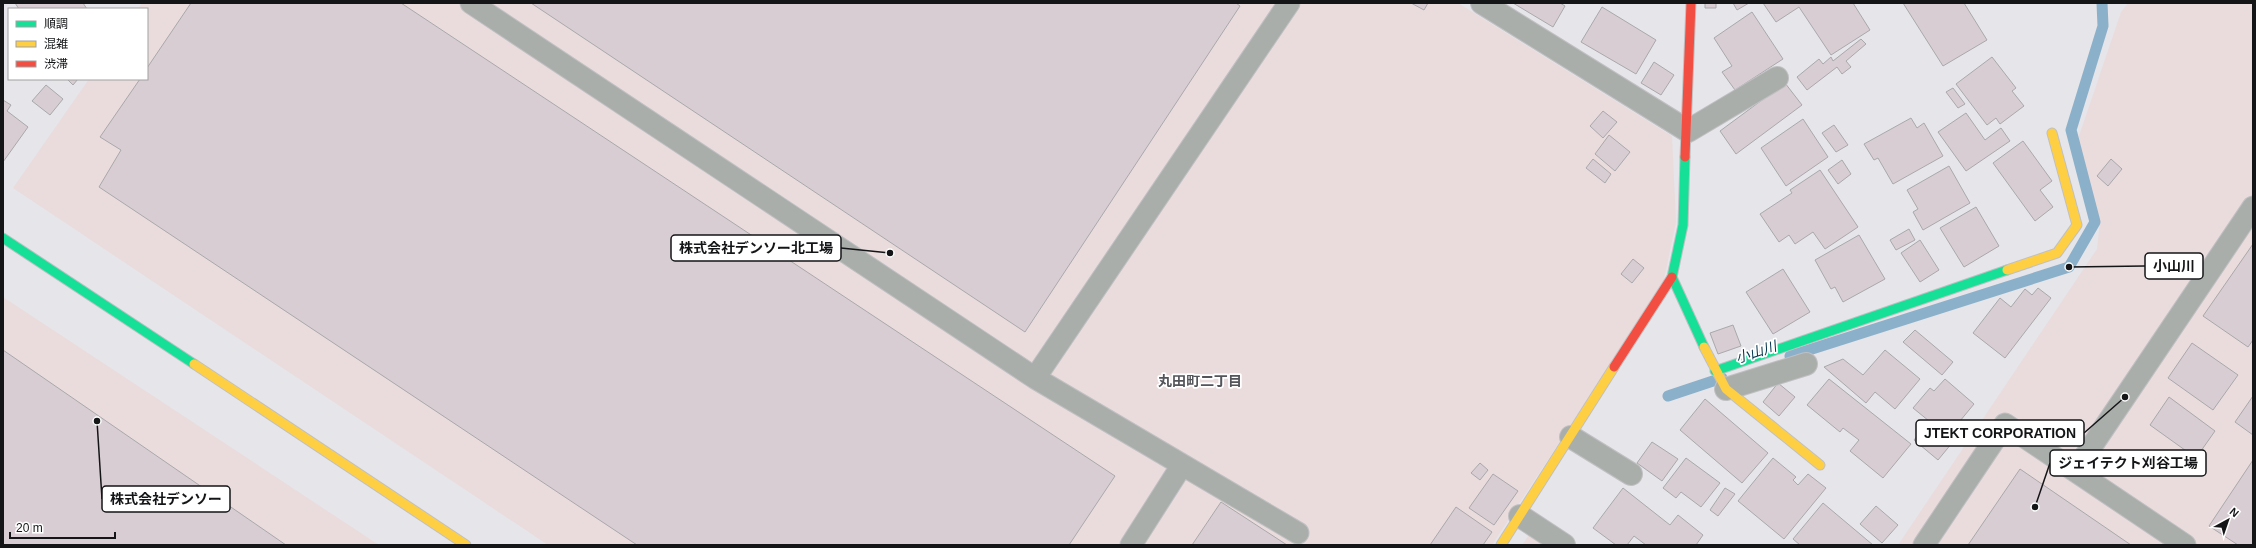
<svg xmlns="http://www.w3.org/2000/svg" width="2256" height="548" font-family="Helvetica,'Noto Sans JP',sans-serif">
<style>
.industrial{fill:#eadcdc}
.lines{fill:none;stroke-linecap:round;stroke-linejoin:round}
.stream{stroke:#8bb0c9;stroke-width:11}
.building{fill:#d8cdd3;stroke:#a9a8ab}
.lane-casing{stroke:#c0c0c3;stroke-width:23}
.street-casing{stroke:#c0c0c3;stroke-width:24}
.fast-casing{stroke:#c0c0c3;stroke-width:11}
.slow-casing{stroke:#c0c0c3;stroke-width:11}
.jam-casing{stroke:#c0c0c3;stroke-width:11}
.lane{stroke:#aaaeaa;stroke-width:21}
.street{stroke:#aaaeaa;stroke-width:22}
.fast{stroke:#16e098;stroke-width:9}
.slow{stroke:#ffcf43;stroke-width:9}
.jam{stroke:#f24e42;stroke-width:9}
.labels{text-anchor:middle;dominant-baseline:central;stroke-width:3.5;stroke-linejoin:round;paint-order:stroke}
.water-label{font-size:14px;font-style:italic;fill:#06344c;stroke:#fff}
.neighbourhood-label{font-size:14px;font-weight:bold;fill:#54555b;stroke:#fff}
.leader{fill:none;stroke:#141517;stroke-width:1.5}
.callout-dot{fill:#141517;stroke:#fff;stroke-width:1.5}
.callout{fill:#fff;stroke:#141517;stroke-width:1.5}
.callout-label{font-size:14px;text-anchor:middle;font-weight:bold;fill:#141517}
</style>
<rect width="100%" height="100%" fill="#e5e5ea"/>
<path class="industrial" d="M142,3H1458L1672,136L1676,222L1663,284L1492,545H548L13,188L89,79H147V9H138Z
M2128,3H2253V545H1898L2097,249L2100,221L2078,139L2121,12Z
M3,297L379,545H3Z
M1531,532L1551,545H1522Z"/>
<g class="lines">
<path class="stream" d="M1790,356L2069,267L2095,222L2071,130L2103,26L2102,3
M1668,396L1722,378"/>
</g>
<path class="building" d="M15,3H83L87,9H19Z
M191,3H401L1115,476L1069,545H637L99,187L121,150L100,137L140,79H147V68Z
M531,3H1236L1240,6L1025,332Z
M1411,3H1428L1424,10Z
M1513,3H1560L1565,6L1553,27Z
M1705,3H1716V8H1705Z
M1733,3H1749L1737,10Z
M1763,3H1853L1870,30L1831,55L1799,7L1776,22Z
M1903,3H1964L1987,40L1943,66Z
M1602,7L1656,40L1636,74L1581,42Z
M1752,12L1783,59L1735,90L1722,72L1732,66L1714,38Z
M1861,39L1866,44L1846,61L1851,67L1842,74L1837,67L1807,90L1797,77L1819,59L1823,64L1831,57L1833,61Z
M1992,57L2016,88L2012,91L2024,106L2000,124L1996,118L1987,125L1956,84Z
M1654,62L1674,75L1661,95L1641,83Z
M67,79H78L73,85Z
M1785,83L1802,105L1736,154L1720,131Z
M46,85L63,99L50,115L32,101Z
M1953,88L1965,104L1958,108L1946,92Z
M3,100L11,105L7,111L28,127L3,162Z
M1603,111L1617,122L1603,138L1590,126Z
M1966,113L1985,140L2001,128L2010,141L1966,171L1938,132Z
M1911,118L1917,128L1924,123L1943,156L1893,184L1878,158L1874,160L1864,144Z
M1803,119L1828,157L1786,186L1761,148Z
M1834,125L1848,145L1836,152L1822,133Z
M1609,135L1630,152L1615,171L1595,154Z
M2023,141L2052,181L2040,190L2053,207L2035,221L1993,163Z
M1593,159L1611,174L1605,183L1586,168Z
M2111,159L2122,169L2108,186L2097,176Z
M1842,160L1851,174L1838,184L1828,170Z
M1949,166L1970,203L1923,230L1913,212L1918,209L1907,190Z
M1820,170L1858,227L1825,249L1813,232L1795,244L1789,235L1779,242L1760,214L1792,193L1790,190Z
M1976,207L1999,246L1964,267L1940,228Z
M1909,229L1915,240L1896,250L1890,240Z
M1859,235L1885,279L1843,302L1835,287L1831,289L1815,260Z
M1920,240L1939,270L1920,282L1901,253Z
M2253,244V340L2248,347L2203,316Z
M1633,259L1644,268L1632,283L1621,274Z
M1783,269L1810,312L1773,334L1746,292Z
M2038,288L2051,298L2005,358L1973,333L2000,298L2011,307L2025,289L2032,295Z
M1733,325L1741,346L1718,354L1710,333Z
M1915,330L1953,362L1942,375L1903,342Z
M2192,343L2238,375L2213,410L2168,378Z
M3,350L286,545H3Z
M1885,350L1920,379L1895,409L1875,392L1866,403L1824,367L1843,359L1863,375Z
M1829,379L1911,444L1883,478L1850,451L1859,440L1843,428L1840,432L1807,405Z
M1945,379L1974,404L1960,421L1966,426L1938,460L1914,440L1929,421L1913,408L1930,388L1934,391Z
M1778,383L1795,397L1779,416L1763,402Z
M2253,396V435L2235,422Z
M2169,397L2215,431L2196,458L2150,425Z
M1705,399L1768,453L1742,483L1680,430Z
M1652,442L1678,459L1662,481L1637,463Z
M1686,458L1720,483L1701,507L1681,492L1676,498L1663,488Z
M1773,458L1796,477L1793,480L1798,485L1808,474L1826,488L1784,539L1738,501Z
M2253,460V545H2238L2209,526Z
M1480,463L1488,470L1480,480L1471,473Z
M2020,469L2131,545H1968Z
M1493,474L1518,491L1494,525L1469,508Z
M1623,488L1670,525L1678,515L1703,535L1696,545H1646L1634,536L1627,545H1616L1593,528Z
M1725,488L1735,494L1718,516L1710,510Z
M1221,502L1287,545H1192Z
M1823,503L1873,545H1800L1793,539Z
M1876,506L1898,525L1882,543L1860,524Z
M1456,507L1492,532L1483,545H1430Z"/>
<g class="lines">
<defs>
<path id="lane" d="M471,3L1035,378L1298,533
M1035,378L1289,3
M2075,471L2253,207
M1131,545L1182,465
M1924,545L2005,424L2185,545"/>
<path id="street" d="M1482,3L1688,131L1777,78
M1726,389L1806,364
M1571,437L1631,474
M1520,516L1564,545"/>
<path id="fast" d="M1685,157L1683,225L1672,277L1704,347
M3,238L194,364
M1715,371L2007,270"/>
<path id="slow" d="M2007,270L2057,253L2077,225L2052,133
M1704,347L1726,389L1820,465
M194,364L466,545
M1501,545L1614,367"/>
<path id="jam" d="M1685,157L1691,3
M1614,367L1672,277"/>
</defs>
<use href="#lane" class="lane-casing"/>
<use href="#street" class="street-casing"/>
<use href="#fast" class="fast-casing"/>
<use href="#slow" class="slow-casing"/>
<use href="#jam" class="jam-casing"/>
<use href="#lane" class="lane"/>
<use href="#street" class="street"/>
<use href="#fast" class="fast"/>
<use href="#slow" class="slow"/>
<use href="#jam" class="jam"/>
</g>
<g class="labels">
<g class="water-label">
<text transform="translate(1756 352) rotate(-18)">小山川</text>
</g>
<g class="neighbourhood-label">
<text x="1200" y="381">丸田町二丁目</text>
</g>
</g>
<path class="leader" d="M890 253L841 248M2069 267L2145 266M2125 397L2084 433M2035 507L2050 463M97 421L102 499"/>
<g class="callout-dot">
<circle cx="890" cy="253" r="4"/>
<circle cx="2069" cy="267" r="4"/>
<circle cx="2125" cy="397" r="4"/>
<circle cx="2035" cy="507" r="4"/>
<circle cx="97" cy="421" r="4"/>
</g>
<g class="callout">
<rect x="671" y="235" width="170" height="26" rx="4"/>
<rect x="2145" y="253" width="58" height="26" rx="4"/>
<rect x="1916" y="420" width="168" height="26" rx="4"/>
<rect x="2050" y="450" width="156" height="26" rx="4"/>
<rect x="102" y="486" width="128" height="26" rx="4"/>
</g>
<g class="callout-label">
<text x="756" y="253">株式会社デンソー北工場</text>
<text x="2174" y="271">小山川</text>
<text x="2000" y="438">JTEKT CORPORATION</text>
<text x="2128" y="468">ジェイテクト刈谷工場</text>
<text x="166" y="504">株式会社デンソー</text>
</g>
<rect width="2256" height="548" fill="none" stroke="#141517" stroke-width="8"/>
<rect x="8" y="8" width="140" height="72" fill="#ffffff" stroke="#a1a1a2"/>
<rect x="16" y="21" width="20" height="6" fill="#16e098" stroke="#a1a1a2"/>
<text x="44" y="28" font-size="12" fill="#141517">順調</text>
<rect x="16" y="41" width="20" height="6" fill="#ffcf43" stroke="#a1a1a2"/>
<text x="44" y="48" font-size="12" fill="#141517">混雑</text>
<rect x="16" y="61" width="20" height="6" fill="#f24e42" stroke="#a1a1a2"/>
<text x="44" y="68" font-size="12" fill="#141517">渋滞</text>
<g transform="translate(2228 520) rotate(40)" stroke="#ffffff" stroke-width="3" paint-order="stroke">
<path d="M0-3L7 15L0 10L-7 15Z" fill="#141517"/>
<text y="-6" font-size="11" font-weight="bold" text-anchor="middle" fill="#141517">N</text>
</g>
<path d="M10 532v6h105v-6" fill="none" stroke="#141517" stroke-width="2"/>
<text x="16" y="532" font-size="12" fill="#141517" stroke="#ffffff" stroke-width="3" paint-order="stroke">20 m</text>
</svg>
